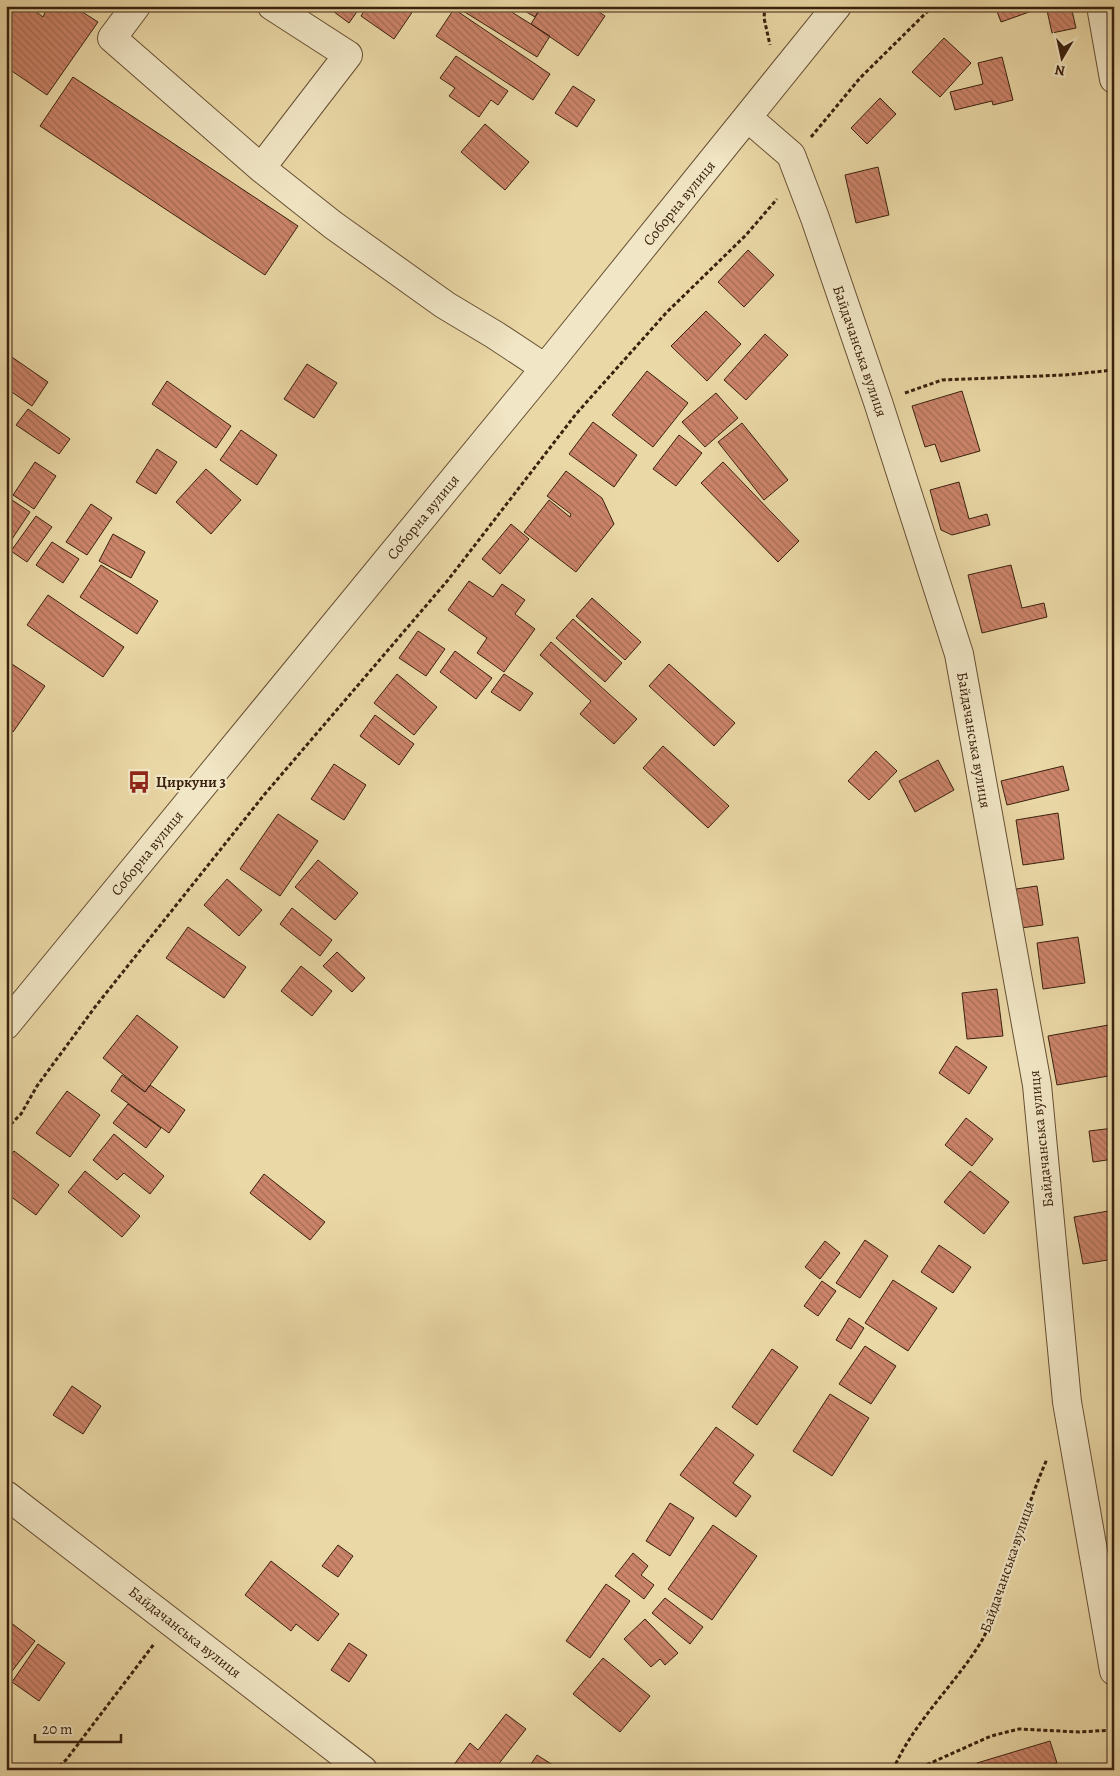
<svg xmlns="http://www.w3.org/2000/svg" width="1120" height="1776" font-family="Alegreya,serif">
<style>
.building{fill:url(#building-back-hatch);stroke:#3a210e}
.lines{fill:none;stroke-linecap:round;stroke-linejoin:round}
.minor-casing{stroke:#664f34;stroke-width:30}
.path{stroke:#3a210e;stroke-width:3;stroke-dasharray:4 2.5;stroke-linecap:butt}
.minor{stroke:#f1e6c5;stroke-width:28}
.labels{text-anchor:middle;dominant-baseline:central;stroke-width:4.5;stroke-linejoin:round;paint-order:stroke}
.street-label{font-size:15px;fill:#3a210e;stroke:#f1e6c5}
.poi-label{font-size:15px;font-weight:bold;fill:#3a210e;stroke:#f1e6c5;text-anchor:start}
</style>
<defs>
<pattern id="building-back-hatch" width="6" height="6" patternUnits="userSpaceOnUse" patternTransform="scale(1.25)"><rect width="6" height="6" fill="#cc846a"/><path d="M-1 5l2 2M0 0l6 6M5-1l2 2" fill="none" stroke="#a76c56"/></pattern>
</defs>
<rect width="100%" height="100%" fill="#ead8a6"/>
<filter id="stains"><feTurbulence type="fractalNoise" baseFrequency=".004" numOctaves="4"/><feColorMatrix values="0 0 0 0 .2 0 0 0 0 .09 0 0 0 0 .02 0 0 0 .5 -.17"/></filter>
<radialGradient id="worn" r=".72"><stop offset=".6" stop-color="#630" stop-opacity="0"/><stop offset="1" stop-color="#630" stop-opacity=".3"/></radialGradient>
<path class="building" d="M6,6H29L43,17L48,6H73L98,22L47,95L6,67Z
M326,6H361L349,23Z
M367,6H406L413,11L394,39L361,16Z
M455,6H502L550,36L537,57Z
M516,6H541L535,17Z
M542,6H590L605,16L578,56L531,24Z
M995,6H1031L1032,11L1001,22Z
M1046,6H1071L1076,28L1052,33Z
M454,9L550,74L533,100L436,36Z
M944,38L971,63L940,97L912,72Z
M456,56L508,91L498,105L491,100L479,117L449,96L455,88L440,78Z
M1002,57L1013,100L993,105L992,101L955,110L950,92L983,84L978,63Z
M73,77L298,226L265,275L40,126Z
M573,86L595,100L577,127L555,113Z
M880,98L896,114L867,144L851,128Z
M485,124L529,162L505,190L461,152Z
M878,167L889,215L856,223L845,175Z
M748,250L774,275L744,307L718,282Z
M706,311L741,344L707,381L671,346Z
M765,334L788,355L746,400L724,380Z
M6,353L48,382L32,406L6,388Z
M307,364L337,383L314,418L284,399Z
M647,371L688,403L653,447L612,415Z
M167,381L231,426L216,448L152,404Z
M962,391L980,451L941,462L935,444L925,447L912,406Z
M716,393L738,418L705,447L682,422Z
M28,409L70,439L59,454L16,425Z
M593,422L637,455L614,487L569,454Z
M742,423L788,480L764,500L718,442Z
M241,430L277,455L257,485L220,460Z
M679,435L702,453L676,486L653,469Z
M157,449L177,462L156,494L136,482Z
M35,462L56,476L34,509L13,495Z
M723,462L799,541L778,562L701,483Z
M206,469L241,500L211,534L176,502Z
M566,471L602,498L614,524L576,572L524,532L549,500L570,517L571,514L547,496Z
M959,482L969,519L987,514L990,525L952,535L941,530L930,490Z
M9,498L30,512L8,545L6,502Z
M91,504L112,518L87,555L66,542Z
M36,516L52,527L27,562L11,551Z
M511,524L529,539L500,574L482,559Z
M113,534L145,552L131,578L99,561Z
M52,542L79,559L63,583L36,565Z
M101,565L158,601L137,634L80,597Z
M1011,565L1022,608L1044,603L1047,617L982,633L968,575Z
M469,581L493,597L502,584L525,600L515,614L535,629L504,672L477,653L487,638L448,610Z
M48,595L124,647L103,677L27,625Z
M592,598L641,642L625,660L576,616Z
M573,619L622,663L605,682L556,638Z
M418,631L445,649L426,676L399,658Z
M551,642L637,719L614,744L580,714L591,701L540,655Z
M455,651L492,678L476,699L440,672Z
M9,662L45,686L13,732L6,727V665Z
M669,664L735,723L714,746L649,686Z
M397,674L437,707L414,735L374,703Z
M504,674L533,693L520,711L491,692Z
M375,715L414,744L399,765L360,736Z
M663,746L729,806L708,828L643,768Z
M876,751L897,771L869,800L848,781Z
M938,760L954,790L915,812L899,781Z
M334,764L366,785L344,820L311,799Z
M1063,766L1069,790L1007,805L1001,781Z
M1058,813L1064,859L1023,865L1016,820Z
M278,814L318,841L280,896L240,869Z
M318,860L358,893L335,920L295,887Z
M227,879L262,910L239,936L204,905Z
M1037,886L1043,925L1021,928L1016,889Z
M292,908L332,940L320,956L280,924Z
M188,927L246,967L224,998L166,958Z
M1078,937L1085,983L1043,989L1037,943Z
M337,952L365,978L352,992L323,966Z
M301,966L332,991L312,1016L281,991Z
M997,989L1003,1036L967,1039L962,993Z
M137,1015L178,1047L145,1092L103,1058Z
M1114,1024V1075L1057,1085L1048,1036Z
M956,1046L987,1067L969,1094L939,1073Z
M122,1075L145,1092L150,1085L185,1110L169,1133L111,1091Z
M67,1091L100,1115L70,1157L36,1133Z
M128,1104L161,1128L146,1148L113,1123Z
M966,1118L993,1139L972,1166L945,1145Z
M1114,1128V1159L1093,1162L1089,1131Z
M114,1134L164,1176L150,1194L124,1173L117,1180L93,1160Z
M14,1151L59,1185L36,1215L6,1193V1162Z
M85,1171L140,1216L122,1237L68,1192Z
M970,1171L1009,1202L984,1234L944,1202Z
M264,1174L325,1222L310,1240L250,1193Z
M1114,1210V1259L1083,1264L1074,1217Z
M6,1217L11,1220L6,1227Z
M865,1240L888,1256L860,1298L836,1283Z
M825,1241L840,1253L820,1279L805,1267Z
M939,1245L971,1267L953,1293L921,1272Z
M893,1280L937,1308L908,1351L865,1323Z
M822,1281L836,1291L818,1316L804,1306Z
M6,1298L11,1302L6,1310Z
M849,1318L864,1328L851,1349L836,1340Z
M865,1346L896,1366L871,1404L839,1384Z
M772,1349L798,1367L757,1425L732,1407Z
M72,1386L101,1406L83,1434L53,1415Z
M830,1394L869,1418L832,1476L793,1451Z
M716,1427L754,1455L733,1483L751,1496L736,1517L680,1475Z
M670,1503L694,1518L670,1556L646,1541Z
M713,1525L757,1556L712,1620L668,1589Z
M338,1545L353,1556L338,1577L322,1566Z
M633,1553L648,1566L641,1575L654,1585L644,1599L615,1576Z
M271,1561L339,1614L318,1641L296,1624L291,1631L245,1595Z
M606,1584L630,1601L590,1658L566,1641Z
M665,1598L703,1627L690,1644L652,1613Z
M6,1619L35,1641L6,1679Z
M645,1619L678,1653L665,1665L660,1659L651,1667L624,1639Z
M349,1643L367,1655L349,1682L331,1670Z
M38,1644L65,1663L39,1701L12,1682Z
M603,1658L650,1696L620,1732L573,1694Z
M506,1714L526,1729L494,1770H457L453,1766L470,1743L478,1750Z
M1050,1741L1057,1763L1040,1768L1041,1770H979L977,1763Z
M537,1755L561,1770H527Z"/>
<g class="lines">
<defs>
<path id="minor" d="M136,6L112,38L261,168L333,225L445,305L495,335L545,368
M1101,6L1114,79
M748,118L791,155L815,218L878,402L959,654L1037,1085L1067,1402L1114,1671
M261,168L348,55L272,6
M6,1025L545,368L837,6
M6,1495L363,1770"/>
</defs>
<use href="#minor" class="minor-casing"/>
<path class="path" d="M765,6L764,18L770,45
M811,137L860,78L933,6
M905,393L942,380L1065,375L1114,370
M6,1129L21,1114L37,1086L95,1007L264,795L448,580L576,414L666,313L746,235L777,199
M54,1770L66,1760L154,1644
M893,1770C914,1721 954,1686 981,1642C989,1629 992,1612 997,1599C1014,1552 1027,1505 1047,1459
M915,1770L991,1736L1019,1729L1079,1732L1114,1730"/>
<use href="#minor" class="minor"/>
</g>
<defs>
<symbol id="bus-bare" viewBox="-9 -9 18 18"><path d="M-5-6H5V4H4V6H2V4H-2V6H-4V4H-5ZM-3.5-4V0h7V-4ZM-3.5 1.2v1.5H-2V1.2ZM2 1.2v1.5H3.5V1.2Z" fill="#8f2418" stroke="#f1e6c5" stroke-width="2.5" paint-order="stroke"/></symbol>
</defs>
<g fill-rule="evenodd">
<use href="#bus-bare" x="123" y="766" width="32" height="32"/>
</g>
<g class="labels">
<g class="street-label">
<text transform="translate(679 203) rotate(-51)">Соборна вулиця</text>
<text transform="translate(860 351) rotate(71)">Байдачанська вулиця</text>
<text transform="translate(423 517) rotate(-51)">Соборна вулиця</text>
<text transform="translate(974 740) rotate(80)">Байдачанська вулиця</text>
<text transform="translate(147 853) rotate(-51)">Соборна вулиця</text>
<text transform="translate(1041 1139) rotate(-96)">Байдачанська вулиця</text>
<text transform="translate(1007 1567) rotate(-71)">Байдачанська вулиця</text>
<text transform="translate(185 1632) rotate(38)">Байдачанська вулиця</text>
</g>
<g class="poi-label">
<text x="156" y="782">Циркуни 3</text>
</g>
</g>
<rect width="1120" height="1776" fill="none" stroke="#ead8a6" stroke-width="25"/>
<rect x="8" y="8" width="1105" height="1761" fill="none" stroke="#3a210e" stroke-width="2.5"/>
<rect x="12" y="12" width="1095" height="1751" fill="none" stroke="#3a210e"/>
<g transform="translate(1062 58) rotate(189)" stroke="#f1e6c5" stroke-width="4" paint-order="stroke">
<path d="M0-4L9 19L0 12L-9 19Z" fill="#3a210e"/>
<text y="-8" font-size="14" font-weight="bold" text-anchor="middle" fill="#3a210e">N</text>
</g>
<path d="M35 1734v8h86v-8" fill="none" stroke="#3a210e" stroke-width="2.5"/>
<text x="42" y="1734" font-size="15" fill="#3a210e" stroke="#f1e6c5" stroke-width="4" paint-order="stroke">20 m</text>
<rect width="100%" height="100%" filter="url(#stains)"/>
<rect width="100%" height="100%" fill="url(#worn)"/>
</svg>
